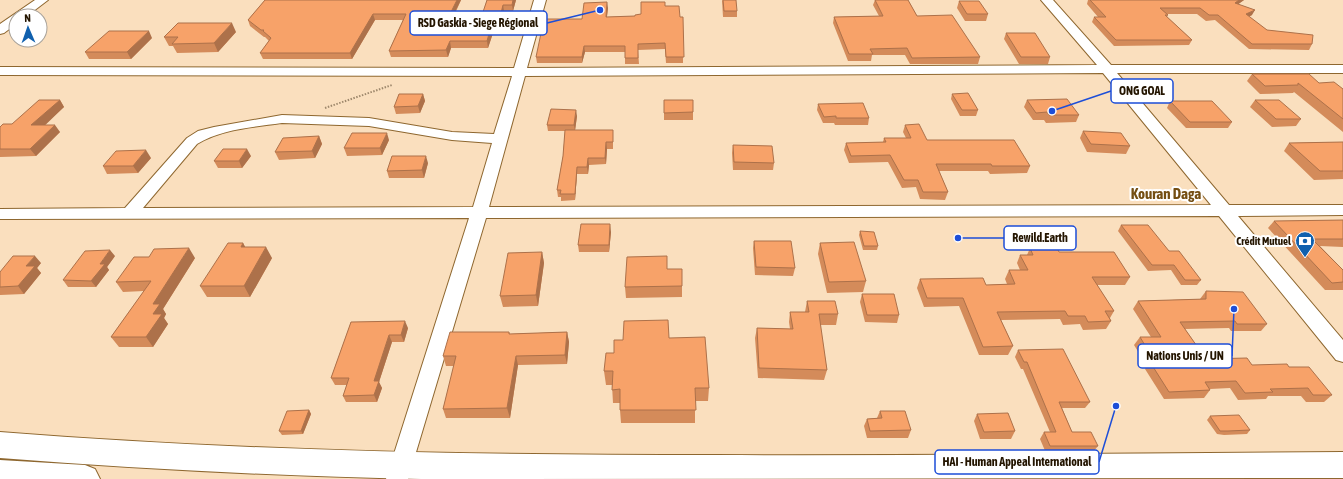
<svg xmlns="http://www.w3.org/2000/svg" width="1343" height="479" font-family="'Asap Condensed',sans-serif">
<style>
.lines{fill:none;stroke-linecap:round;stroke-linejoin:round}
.minor-casing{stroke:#8e672f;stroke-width:2}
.highway-casing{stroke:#8e672f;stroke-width:2}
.path{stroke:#9f896d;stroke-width:2;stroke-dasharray:1.5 1.5;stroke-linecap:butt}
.minor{fill:#fff;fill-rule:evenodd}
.highway{fill:#fff;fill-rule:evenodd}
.wall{fill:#d48b5a}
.shaded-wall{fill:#ad714a}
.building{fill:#f7a269;stroke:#ad714a}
.labels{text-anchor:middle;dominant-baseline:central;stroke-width:4;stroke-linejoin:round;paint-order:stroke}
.poi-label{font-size:11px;font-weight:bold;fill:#241500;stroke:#fff;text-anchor:end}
.district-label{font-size:15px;font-weight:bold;fill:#744e12;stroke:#fff}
.leader{fill:none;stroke:#1d4ed8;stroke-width:1.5}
.callout-dot{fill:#1d4ed8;stroke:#fff;stroke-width:1.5}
.callout{fill:#fff;stroke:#1d4ed8;stroke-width:1.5}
.callout-label{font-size:12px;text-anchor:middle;font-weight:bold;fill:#241500}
</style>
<rect width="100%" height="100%" fill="#fadfbe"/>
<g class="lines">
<defs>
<path id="minor" d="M35,0H48L27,16H16V24L4,33L0,34V24Z
M534,0H546L527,68L1097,65L1041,0H1053L1111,65H1343V73H1117L1229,205H1343V215L1238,216L1343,340V362L1336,360L1219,216L486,218L408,479H386L469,218L0,219V209L125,208L187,138L198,131L214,127L282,115L369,118L452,132L494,134L512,76L0,75V67L514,68ZM1103,73L1211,205L489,207L525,76ZM282,123L369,126L452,140L492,143L473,207L143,208L197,144C221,129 254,127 282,123Z"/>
<path id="highway" d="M0,432C238,451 476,455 715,455C924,456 1134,453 1343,452V478L421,479C280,476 140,469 0,458Z
M0,460L85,465L95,469L100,479H0Z"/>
</defs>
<use href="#minor" class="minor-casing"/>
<use href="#highway" class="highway-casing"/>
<path class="path" d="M325,108L392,85"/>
<use href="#minor" class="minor"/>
<use href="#highway" class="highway"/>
</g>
<path class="wall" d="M265,0H461L454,16L482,15L487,0H516L513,11H504L501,23H497L495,30H494L488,48H451L448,57H391L389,51L403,20H375L352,59H263L260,53L269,41L265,37H264L250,26L248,20Z
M722,0L737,11V17H723Z
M875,0H908L917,16L980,57L978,64H910L905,55H872L871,61H848L833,23L834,17L879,16L873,5Z
M1088,0H1244L1238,4L1252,15L1249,17L1267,30L1312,44L1309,50L1249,49L1215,20L1206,21L1197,14H1166L1168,15L1167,17L1192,40L1189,45L1114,46L1092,22L1094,17H1098L1087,4Z
M959,1L988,14L986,21H965L957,8Z
M665,6L680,17H683V63H666L665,49L638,50L639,64H625V52H585L582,63H537L536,57L582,19L608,8L607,17L635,16Z
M236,32L218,52L177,53L173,46H169L164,37Z
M1006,33L1050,57L1048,64H1019L1004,39Z
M152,38L131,59H89L85,52Z
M1252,74L1319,83L1343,89V132L1294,92L1293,93L1260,94L1247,81Z
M423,94L425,101L420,113L396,114L394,107Z
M952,94L978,110L976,116H960L951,99Z
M60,100L64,107L44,125L60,132L36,156L0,157V127L12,124Z
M664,100L693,112V120H664Z
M1027,100L1079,115L1076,122L1046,123L1044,120H1033L1024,107Z
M1255,100L1301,119L1296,126L1272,127L1250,107Z
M1170,101L1232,122L1228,128H1186L1167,108Z
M818,104L869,118L868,125H835L834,123H823L817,110Z
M577,116L575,130H613V149H607L606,164L589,165L588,174H577L575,200L561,201V197H558L557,190L563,156L565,131H548L547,125Z
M905,125L927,140L1030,166L1027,173L990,174L988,171H939L948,192L945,200L920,199L916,187L902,188L888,162L849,163L844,150L846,143L883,142L884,138H906L903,132Z
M1083,131L1130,146L1126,154L1087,152L1080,138Z
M319,136L322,144L315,158L279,160L275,152Z
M389,140L382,155L347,156L344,148Z
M1343,142V179L1314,180L1284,151L1289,143Z
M733,145L774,163L773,170H733L732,153Z
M251,156L242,168H218L214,161Z
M151,158L138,173L107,174L103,166Z
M428,163L424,178H389L387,171Z
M1343,220V247L1320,246L1343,270V290H1325L1268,228L1274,221Z
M1121,225L1169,251L1201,280L1197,285H1181L1171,270L1148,271L1118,231Z
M860,231L878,246L877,250H863L859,235Z
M611,232L609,252H579L578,245Z
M754,241L795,268L793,276L755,275L753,248Z
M243,243L245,247L272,258L250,297H207L200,286Z
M820,243L866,281L863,292L827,293L818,254Z
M1030,248L1059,252L1130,277L1125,285H1097L1114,311L1110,318L1111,321L1106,329L1083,330L1080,324L1063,325L1060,319L1001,320L1013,346L1008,355H979L959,306L924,307L917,288L920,279L986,285L1007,284L1005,279L1009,270H1020L1017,263L1020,255H1027Z
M542,252L544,263L538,306L503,307L500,296Z
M115,256L107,267L109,270L96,287H68L63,280Z
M149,257L195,258L163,309L166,314L164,318L168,324L153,347H119L111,337L144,291L123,292L116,282Z
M41,263L37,268L41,273L24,294L0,295V272Z
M667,269L682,286V297L626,298L625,287Z
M1206,291L1267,324L1261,331H1231L1229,328L1185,329L1206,359L1252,365L1289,367L1332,395L1324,402H1306L1301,396H1268L1266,399L1238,400L1230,388L1210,389V390L1204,398L1164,399L1145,369L1147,366L1134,345L1140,337H1151L1133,309L1138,301L1200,299Z
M862,294L899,315L897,323L865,322L860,302Z
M807,301L838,314L836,325H820L827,370L824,380L758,378L755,338L757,328L790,329L789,322L790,312H805Z
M351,322L408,328L404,342H392L379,382L382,388L377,402H346L343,396L347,385H335L331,378Z
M509,332L510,334L567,332L569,342L567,364L518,365L510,418H446L443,409L454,366H446L443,356Z
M669,338L709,388L708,401H695V423H621L620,410V403H613L612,385H606L604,371L614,353Z
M1018,350L1090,402L1085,408H1062L1072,432L1098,446L1093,452L1046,453L1040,439L1044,432H1050L1023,369H1021L1015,357Z
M309,410L311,414L303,434L282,435L279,431Z
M880,411L911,430L908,438H867L864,426L867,419L877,418Z
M977,414L1015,431L1011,439H980L974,421Z
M1210,416L1250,430L1247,434L1224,435L1217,434L1207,420Z"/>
<path class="shaded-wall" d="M457,0H461L450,22L449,16Z
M513,0H516L513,11L512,5Z
M1239,0H1244L1233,8L1235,3Z
M607,2L608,8L606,23V17Z
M503,5L504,11L501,23L500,17Z
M1255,10L1252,15L1243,19L1246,14Z
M373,14L375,20L352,59L350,53Z
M496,17L497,23L495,30L494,23Z
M232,23L236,32L218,52L214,43Z
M492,23L494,30L488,48L487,41Z
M149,31L152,38L131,59L127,52Z
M450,41L451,48L448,57L446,50Z
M584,46L585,52L582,63V57Z
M423,94L425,101L420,113L418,106Z
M60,100L64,107L37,133L31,125Z
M576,110L577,116L575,131L574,125Z
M55,125L60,132L36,156L30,149Z
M387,133L389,140L382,155L380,148Z
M319,136L322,144L315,158L312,151Z
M606,142L607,149L606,164L605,158Z
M247,149L251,156L242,168L239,161Z
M146,150L151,158L138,173L133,166Z
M426,156L428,163L424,178L422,170Z
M588,158L589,165L588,174L587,167Z
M577,167V174L575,200V194Z
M610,224L611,232L609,252V245Z
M243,243L249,254L241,247Z
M266,247L272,258L250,297L244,286Z
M189,248L195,258L163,309L166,314L164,318L168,324L153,347L146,337L153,314V304Z
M110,250L115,256L107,267L109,270L96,287L91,281L100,264Z
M542,252L544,263L538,306L536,295Z
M35,256L41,263L37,268L41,273L24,294L18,286L26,266Z
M405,321L408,328L404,342L401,335Z
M567,332L569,342L567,364L565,355Z
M389,335L392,342L379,382L382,388L377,402L374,395V381Z
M516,356L518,365L510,418L507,408Z
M309,410L311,414L303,434L301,431Z"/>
<path class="building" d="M265,0H457L449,16L482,15L487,0H513L512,5H503L500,17H496L494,23H492L487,41H450L446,50L389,51L406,14H373L350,53H260L271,38L263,31L264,30H261L248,20Z
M723,0H736L737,11H724Z
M875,0H908L917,16L952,15L980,57L912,58L907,48L870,49L873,54H849L834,17L883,16Z
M1090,0H1239L1235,3L1255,10L1246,14L1267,30L1313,35L1312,44H1252L1218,15H1209L1200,8H1160L1168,15H1165L1192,40H1116L1094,17H1106Z
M959,1H979L988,14H967Z
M607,2L606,17L635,16V15L641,14V2H665V6H679L680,17H683L684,57H666L665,43L638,44V58H625V46H584L582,57H536L544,19H582L584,3Z
M178,23H232L214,43L172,44L178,37H164Z
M109,31H149L127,52H85Z
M1006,33H1035L1050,57H1021Z
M1252,74H1309L1319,83L1334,82L1343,89V119L1298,83V85L1265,86Z
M968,93L978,110H962L952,94Z
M399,94H423L418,106L394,107Z
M1067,99L1079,115H1049L1047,112L1036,113L1027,100Z
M39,100H60L31,125H55L30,149H0V127L3,124H12Z
M664,100H693V112L664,113Z
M1255,100H1279L1301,119H1276Z
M1170,101H1212L1232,122H1190Z
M863,103L869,118H836V116L824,117L818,104Z
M551,109L576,110L574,125H547Z
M919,124L927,140H1014L1030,166H992L991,164H936L948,192H923L918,180H904L890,155L851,156L846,143L886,142L884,138H911L905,125Z
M565,130H613V142H606L605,158H588L587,167H577L575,194H560L561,190H557L563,156Z
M1083,131L1121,133L1130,146L1091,144Z
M352,133H387L380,148H344Z
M319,136L312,151L275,152L283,138Z
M1343,142V171H1320L1289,143Z
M733,145L772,146L774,163L734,162Z
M223,149H247L239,161H214Z
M146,150L133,166H103L116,151Z
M392,156H426L422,170L387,171Z
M1343,220V239H1312L1343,270V282L1332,283L1274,221Z
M581,224H610L609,245H578Z
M1121,225H1148L1169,251H1179L1201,280H1185L1174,265H1152Z
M860,231L874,232L878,246H864Z
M754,241H791L795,268L756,267Z
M854,242L866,281L829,282L820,243Z
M228,243H243L241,247H266L244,286H200Z
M189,248L153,304H160L153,314H162L146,337H111L151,281L116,282L134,257H149L154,249Z
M1030,248H1057L1059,252H1114L1130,277H1092L1114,311H1105L1111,321L1088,322L1085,316H1068L1065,311L997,312L1013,346L983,347L963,298H927L920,279L983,278L986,285L1015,284L1009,270H1028L1020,255H1033Z
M110,250L100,264H105L91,281L63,280L85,251Z
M542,252L536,295L500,296L508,253Z
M13,256H35L26,266H35L18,286L0,287V272Z
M667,256V269H682V286L625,287L627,257Z
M1206,291L1243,292L1267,324H1237L1235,321L1180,322L1206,359L1247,358L1252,365L1287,364L1289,367H1309L1332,395H1313L1308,388L1270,389L1273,392L1245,393L1236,381L1205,382L1210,390L1169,392L1150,362H1155L1140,337H1161L1138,301L1206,299Z
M862,294H894L899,315H867Z
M807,301H835L838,314H819L827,370L759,368L757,328L793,329L790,312H809Z
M668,320L669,338L705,337L709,388H695L696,410H620V389L612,390L613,371H604L606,353H614V340H623L624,321Z
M405,321L401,335H389L374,381H379L374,395L343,396L349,378H331L351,322Z
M450,332H509V334L567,332L565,355L516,356L507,408L443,409L456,356H443Z
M1063,349L1090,402H1059L1072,432H1091L1098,446H1050L1044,432H1056L1027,362H1024L1018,350Z
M309,410L301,431H279L287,411Z
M880,411H905L911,430L870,431L867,419L882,418Z
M1008,413L1015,431L984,432L977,414Z
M1239,415L1250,430L1228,431H1220L1210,416Z"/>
<defs>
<symbol id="bank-pin" viewBox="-11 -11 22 30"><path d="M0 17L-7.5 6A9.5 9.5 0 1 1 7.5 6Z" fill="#1060ae" stroke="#fff"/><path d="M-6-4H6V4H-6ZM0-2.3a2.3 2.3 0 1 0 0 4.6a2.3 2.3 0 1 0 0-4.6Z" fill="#fff"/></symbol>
</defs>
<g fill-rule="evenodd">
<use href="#bank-pin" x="1294" y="230" width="22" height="30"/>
</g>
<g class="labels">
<g class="poi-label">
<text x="1291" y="241">Crédit Mutuel</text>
</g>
<g class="district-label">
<text x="1166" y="193">Kouran Daga</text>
</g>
</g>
<path class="leader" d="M600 10L547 23M1052 111L1111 91M958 238L1004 238M1234 309L1232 356M1116 406L1099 462"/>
<g class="callout-dot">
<circle cx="600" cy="10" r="4"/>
<circle cx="1052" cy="111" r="4"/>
<circle cx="958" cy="238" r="4"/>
<circle cx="1234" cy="309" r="4"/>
<circle cx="1116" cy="406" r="4"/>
</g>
<g class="callout">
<rect x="410" y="11" width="137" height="24" rx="4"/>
<rect x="1111" y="79" width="62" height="24" rx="4"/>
<rect x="1004" y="226" width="72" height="24" rx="4"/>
<rect x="1138" y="344" width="94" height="24" rx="4"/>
<rect x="935" y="450" width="164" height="24" rx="4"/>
</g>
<g class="callout-label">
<text x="478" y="27">RSD Gaskia - Siege Régional</text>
<text x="1142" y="95">ONG GOAL</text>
<text x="1040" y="242">Rewild.Earth</text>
<text x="1185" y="360">Nations Unis / UN</text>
<text x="1017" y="466">HAI - Human Appeal International</text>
</g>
<g transform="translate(28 28) rotate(358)"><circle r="19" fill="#ffffff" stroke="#a7a199"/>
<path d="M0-3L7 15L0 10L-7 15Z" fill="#1060ae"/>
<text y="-6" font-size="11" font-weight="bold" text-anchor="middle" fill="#241500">N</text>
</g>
</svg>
